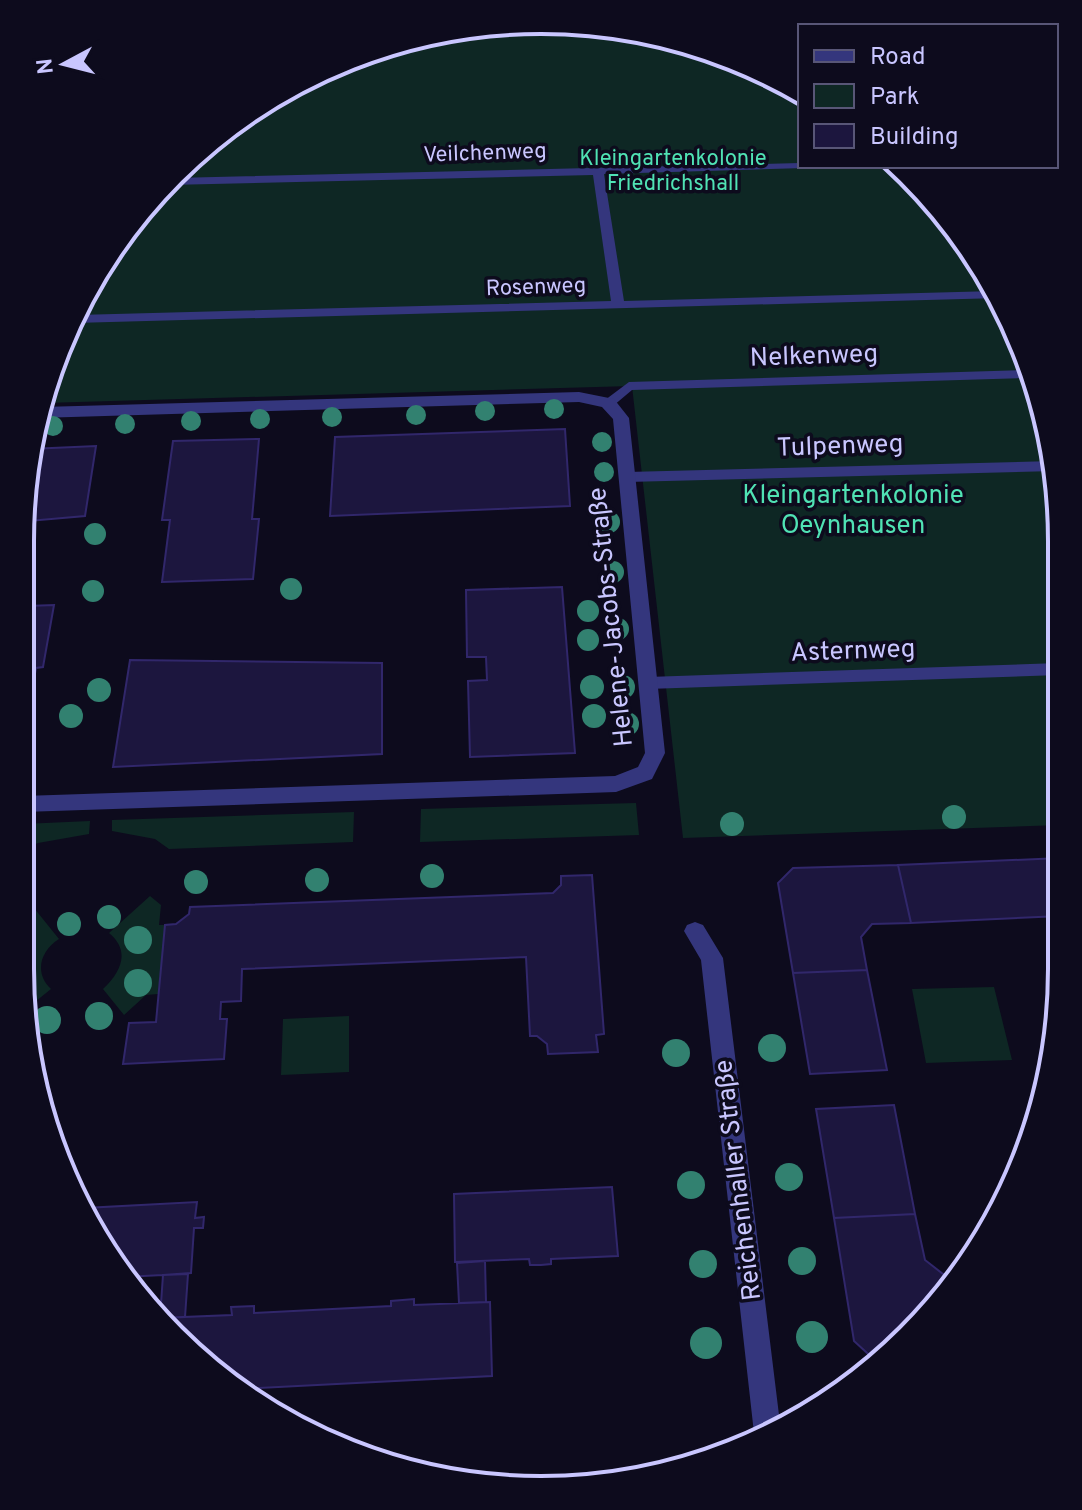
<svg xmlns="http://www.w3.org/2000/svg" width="1082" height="1510" font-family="Overpass,sans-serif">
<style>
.green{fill:#0e2724}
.building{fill:#1c163e;stroke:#31276b;stroke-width:2}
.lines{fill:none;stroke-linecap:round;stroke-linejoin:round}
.lane{fill:#34367d;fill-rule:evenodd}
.street{fill:#34367d;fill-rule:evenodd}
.tree{fill:#328170}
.labels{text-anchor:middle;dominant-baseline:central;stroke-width:7;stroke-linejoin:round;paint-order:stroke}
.far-street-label{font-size:22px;fill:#c9c6ff;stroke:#0d0b1d}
.far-park-label{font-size:22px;fill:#50e2b4;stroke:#0d0b1d}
.street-label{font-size:26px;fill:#c9c6ff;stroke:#0d0b1d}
.park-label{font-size:26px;fill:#50e2b4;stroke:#0d0b1d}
.rim{fill:none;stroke:#c9c6ff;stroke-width:4}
</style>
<rect width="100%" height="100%" fill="#0d0b1d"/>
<path class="green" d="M576,21L676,38L772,74L800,91V166H899L933,198L1008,311L1057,473L1060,825L683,838L632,386L44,403L90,280L198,149L281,90L374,48L473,24Z
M636,803L639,835L420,842L421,809Z
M354,812L353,842L169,849L155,839L112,831V820Z
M90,821L89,834L38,843L22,850L23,824Z
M150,896L161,905L159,925H165L158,994L146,995L124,1015L103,989C121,972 131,951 109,933Z
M30,903L59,939C40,951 34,973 51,989L25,1010L20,969L21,908Z
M994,987L1012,1060L926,1063L912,989Z
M349,1016V1072L281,1075L283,1019Z"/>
<path class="building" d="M565,429L570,506L330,516L335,437Z
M259,439L252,519H259L253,579L162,582L170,520H162L173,441Z
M96,446L85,516L29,521L30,449Z
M562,587L575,753L470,757L468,681L487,680L486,657H467L466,590Z
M54,605L43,667L36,668L24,733L27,606Z
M130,660L382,663V754L113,767Z
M1060,858V916L911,923L898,865Z
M898,865L911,923L872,924L861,937L867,970L793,973L778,883L793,868Z
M592,875L604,1034L596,1035L598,1052L548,1054L547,1044L537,1036H530L526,957L242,969L241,1001L221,1002L220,1019H227L224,1059L123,1064L129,1023L156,1022L165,925L176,924L189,914L190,907L553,893L561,885V876Z
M867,970L887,1070L810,1074L793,973Z
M894,1105L915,1214L834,1218L816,1109Z
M612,1187L618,1256L551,1259V1264L541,1265H530L529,1259L455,1262L454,1194Z
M197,1202L195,1218L204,1217L203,1228H194L191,1273L163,1275L124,1277L108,1258L85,1208Z
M915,1214L925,1260L943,1274L963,1273L954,1287L884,1361L878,1363L854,1341L834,1218Z
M485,1261L486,1302L459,1303L457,1263Z
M188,1274L185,1317L160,1318L163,1275Z
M414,1299V1305L490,1302L492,1376L240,1389L198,1361L160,1318L232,1315L231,1307L254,1306V1313L391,1306V1301Z"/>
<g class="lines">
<path class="lane" d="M800,163V166H806L804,168L604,174L624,301L995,291L1000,298L74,323L77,315L611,301L593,175L168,185L174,178Z
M1026,370L1028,378L632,390L613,406H603L601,403L629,382Z
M1054,461L1055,471L627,482L620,477L627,472Z
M1059,663V675L648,689L640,683L648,677Z"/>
<path class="street" d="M579,392L614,399L629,418L665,753L652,779L616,792L23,812V796L615,776L638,767L645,753L613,419L602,407L579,402L38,418L42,407Z
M695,922L703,925L723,958L779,1415V1427L755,1442L701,960L684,931L687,925Z"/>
</g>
<g class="tree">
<circle cx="554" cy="409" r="10"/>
<circle cx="485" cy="411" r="10"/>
<circle cx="416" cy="415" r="10"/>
<circle cx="332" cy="417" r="10"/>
<circle cx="260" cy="419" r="10"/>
<circle cx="191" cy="421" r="10"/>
<circle cx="125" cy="424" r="10"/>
<circle cx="53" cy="426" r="10"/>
<circle cx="602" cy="442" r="10"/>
<circle cx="604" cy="472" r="10"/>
<circle cx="609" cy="522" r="11"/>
<circle cx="95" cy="534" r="11"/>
<circle cx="613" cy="572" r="11"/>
<circle cx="291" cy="589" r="11"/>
<circle cx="93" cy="591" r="11"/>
<circle cx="588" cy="611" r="11"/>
<circle cx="618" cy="629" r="11"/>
<circle cx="588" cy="640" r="11"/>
<circle cx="592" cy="687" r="12"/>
<circle cx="623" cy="687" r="12"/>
<circle cx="99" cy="690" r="12"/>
<circle cx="71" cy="716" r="12"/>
<circle cx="594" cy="716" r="12"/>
<circle cx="627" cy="724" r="12"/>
<circle cx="954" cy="817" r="12"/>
<circle cx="732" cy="824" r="12"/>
<circle cx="432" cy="876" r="12"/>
<circle cx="317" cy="880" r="12"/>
<circle cx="196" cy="882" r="12"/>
<circle cx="109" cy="917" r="12"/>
<circle cx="69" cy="924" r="12"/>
<circle cx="138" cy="940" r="14"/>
<circle cx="138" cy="983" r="14"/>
<circle cx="99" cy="1016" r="14"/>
<circle cx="47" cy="1020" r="14"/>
<circle cx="772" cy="1048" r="14"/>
<circle cx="676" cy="1053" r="14"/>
<circle cx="789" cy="1177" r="14"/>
<circle cx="691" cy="1185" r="14"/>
<circle cx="802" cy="1261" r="14"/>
<circle cx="703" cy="1264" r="14"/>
<circle cx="812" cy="1337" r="16"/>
<circle cx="706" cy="1343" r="16"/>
</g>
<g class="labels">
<g class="far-street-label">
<text transform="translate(485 154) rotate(-2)">Veilchenweg</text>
<text transform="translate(536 288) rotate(-2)">Rosenweg</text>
</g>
<g class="far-park-label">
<text x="673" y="159">Kleingartenkolonie<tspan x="673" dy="25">Friedrichshall</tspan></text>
</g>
<g class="street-label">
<text transform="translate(814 357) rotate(-2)">Nelkenweg</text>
<text transform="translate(840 447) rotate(-2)">Tulpenweg</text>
<text transform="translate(612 617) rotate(-96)">Helene-Jacobs-Straße</text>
<text transform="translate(853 652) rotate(-2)">Asternweg</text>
<text transform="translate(739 1180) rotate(-97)">Reichenhaller Straße</text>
</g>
<g class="park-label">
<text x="853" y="496">Kleingartenkolonie<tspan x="853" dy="30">Oeynhausen</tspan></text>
</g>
</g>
<path d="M0 0H1082V1510H0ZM541 34H541A507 507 0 0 1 1048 541V969A507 507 0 0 1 541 1476H541A507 507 0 0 1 34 969V541A507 507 0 0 1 541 34Z" fill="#0d0b1d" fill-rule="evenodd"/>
<path class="rim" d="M541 34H541A507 507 0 0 1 1048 541V969A507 507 0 0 1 541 1476H541A507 507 0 0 1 34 969V541A507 507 0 0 1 541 34Z"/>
<rect x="798" y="24" width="260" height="144" fill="#0d0b1d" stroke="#585677" stroke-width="2"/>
<rect x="814" y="50" width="40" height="12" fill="#34367d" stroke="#585677" stroke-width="2"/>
<text x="870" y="64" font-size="24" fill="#c9c6ff">Road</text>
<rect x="814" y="84" width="40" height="24" fill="#0e2724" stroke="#585677" stroke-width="2"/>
<text x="870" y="104" font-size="24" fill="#c9c6ff">Park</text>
<rect x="814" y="124" width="40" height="24" fill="#1c163e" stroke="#585677" stroke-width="2"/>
<text x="870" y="144" font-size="24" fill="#c9c6ff">Building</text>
<g transform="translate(64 64) rotate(263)" stroke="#0d0b1d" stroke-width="6" paint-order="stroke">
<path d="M0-6L14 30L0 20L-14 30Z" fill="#c9c6ff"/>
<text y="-12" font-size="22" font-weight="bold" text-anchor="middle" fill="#c9c6ff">N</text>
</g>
</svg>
